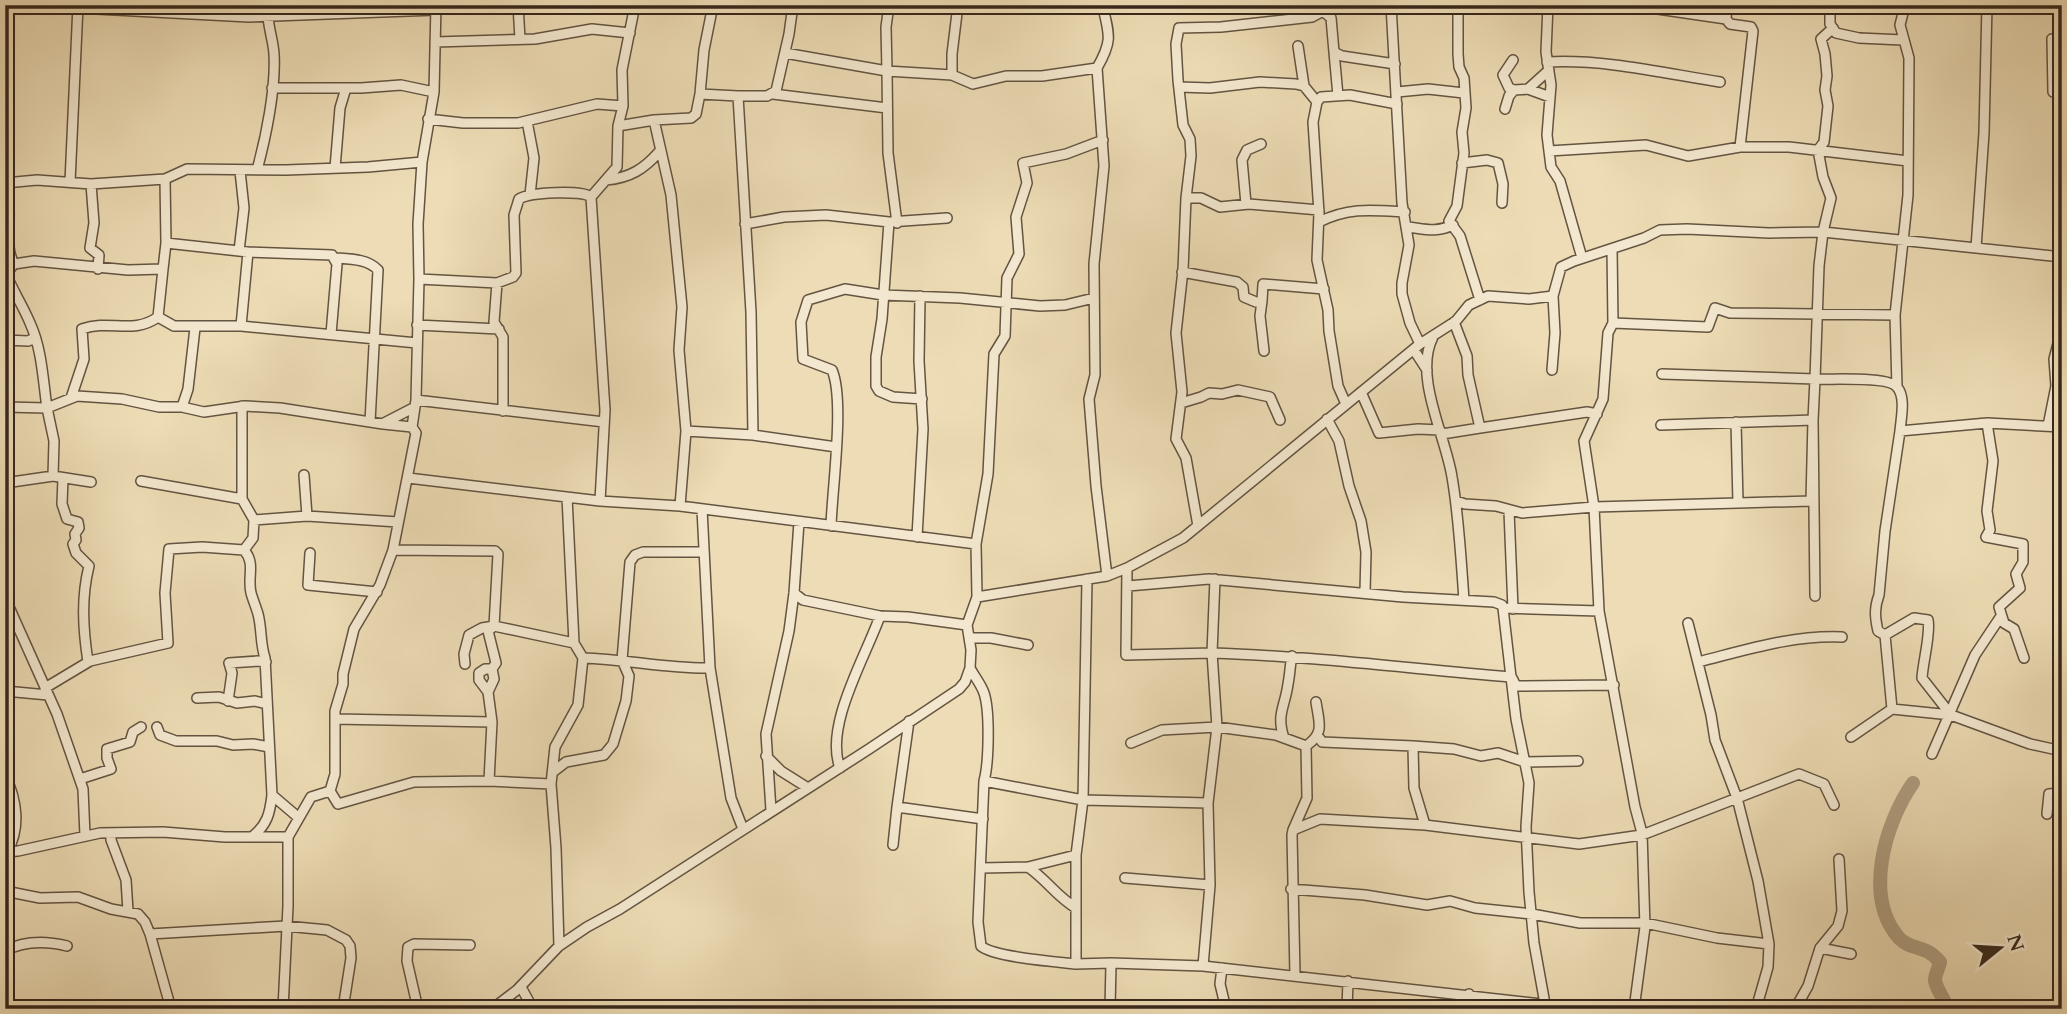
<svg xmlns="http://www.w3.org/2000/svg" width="2067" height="1014" font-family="Cardo,serif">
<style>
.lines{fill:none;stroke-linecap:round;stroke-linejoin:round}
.river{stroke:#af9e81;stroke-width:14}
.minor-casing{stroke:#645442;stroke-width:12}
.minor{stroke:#f3e8cf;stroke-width:9}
</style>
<rect width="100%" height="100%" fill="#eddcb5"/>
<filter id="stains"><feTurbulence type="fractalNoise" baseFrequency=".00286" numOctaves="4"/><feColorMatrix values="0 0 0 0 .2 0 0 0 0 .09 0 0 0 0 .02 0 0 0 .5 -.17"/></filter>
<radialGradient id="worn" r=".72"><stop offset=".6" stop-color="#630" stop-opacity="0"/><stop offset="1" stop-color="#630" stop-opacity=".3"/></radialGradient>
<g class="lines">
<path class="river" d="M1913,783C1885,823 1863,897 1899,938C1911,951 1924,943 1940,962C1939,968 1935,974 1935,980C1936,990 1945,998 1947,1009"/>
<defs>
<path id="minor" d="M518,5L520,39
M958,5L952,54V75L973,84L1006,76H1042L1097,68L1104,166L1094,264L1095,375L1089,399L1096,486L1107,576
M1091,5L1103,8C1110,36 1112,42 1097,68
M1391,5L1402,203L1409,245L1402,283V294L1410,323L1420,344
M1456,5L1458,14V54L1459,67L1464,78L1466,108L1462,132L1464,153L1457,206L1449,221L1460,236L1480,300
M1548,5L1546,52L1551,85L1547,135L1551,167L1560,181L1582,258
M1594,5L1644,7L1726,19
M1727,5L1726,19L1730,24L1751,27L1753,31L1740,147
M1830,5V24L1836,33L1859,38L1903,40
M77,8L249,17L436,10
M1323,11L1331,18L1334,52L1342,56L1395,64
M435,42L535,39L592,29L630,33
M1298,46L1304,86
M1334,52L1338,96
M785,53L887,71L886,27L889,5
M1513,60L1503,75L1509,88L1514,90
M1547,62C1605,59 1663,73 1720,82
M1549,70L1528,89L1550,97
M1179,87L1210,88L1260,82L1296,84L1304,86L1317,102
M272,88H361L401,85L434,92
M1397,92L1428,89L1464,93
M2053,92L2052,39L2062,38
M700,94L704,50L713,5
M773,94L887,108
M738,96H767L776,91L789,34L793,5
M1505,109L1509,96L1514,90L1528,89
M428,119L463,123H518L597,104L623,106L622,70L635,5
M654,120L671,195L682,307L679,350L686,431L680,506
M527,121L534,158L530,195
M618,126L654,120L691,118L696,114L700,94L738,96L751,312L753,435
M1549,151L1646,145L1688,156L1740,147H1789L1908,161
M1462,163L1487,160L1498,163L1503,184L1502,203
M335,168L340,108L346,88
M257,170C266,137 276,88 274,54C273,37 266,23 268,5
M606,180C630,178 644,169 659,152
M70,182L78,5
M5,183L37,180L91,184L165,179L187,169L286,170L368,167L422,162L434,92L436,5
M91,184L94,223L90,248L99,255L98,269
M5,193C15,216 2,241 14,264
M591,197L617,167L618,126L623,106
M1186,198H1201L1220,207L1249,204L1319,210
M1246,204L1242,160L1247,150L1261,144
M1319,222C1349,207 1372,210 1405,212
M897,223L888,153L887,71L952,75
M745,224L784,217L826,215L889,222
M1408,227C1425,229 1436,233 1453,225
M166,243L248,252L241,326
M1976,248L1984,133L1987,5
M1612,249L1613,323
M239,251L244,208L240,171
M248,252L332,255L337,264L331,334
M336,258C350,259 368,259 378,270L370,422
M163,269L158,317L174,326H241L417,343
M1182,272L1237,282L1243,287L1244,297L1256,302L1262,301L1263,284L1324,289
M419,279L418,224L422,162
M497,283L513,277L516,273L514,215L519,199C530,192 582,190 591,197L605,410L600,501
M1262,301L1260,316L1264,351
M1454,322L1467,356L1468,375L1480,428L1587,412L1597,414
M417,325L499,329
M1433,337C1413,376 1446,437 1452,477C1459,517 1461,559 1464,600
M5,340L28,341L35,338
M1414,350L1427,370
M1552,370L1555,333L1553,296L1561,267L1574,261L1644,238L1660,230L1687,229L1769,233L1823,232L2062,257
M1662,374L1815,379L1819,266L1823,232L1831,198L1823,177L1818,150L1824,142L1828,106L1825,90L1827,76L1825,54L1821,39L1833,28
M1897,387L1895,315L1908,195L1909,58L1900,25L1905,5
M1361,392L1379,433L1418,429L1440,430
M71,398L84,359L82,329C110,319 133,335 158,317
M922,399L893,397L879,391L876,386V357L882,319L889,222L947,218
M416,400L604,422
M1181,403L1201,397L1209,393L1222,394L1238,390L1270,397L1280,420
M1346,404L1338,386L1329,331L1328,310L1317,260L1319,213L1313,122L1317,102L1321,97L1350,95L1397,104
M5,407L47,408C43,380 42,349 30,323C23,306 13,291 6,274L14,264L34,261L128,270L163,269L166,243L165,179
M182,407L204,412L245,406L280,408L383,424L412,427L416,433L393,550L380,585L354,629L343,674V684L335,711V774L330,791L311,797L288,837V906L283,1009
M1327,419L1339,441L1349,486L1361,521L1366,552L1365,592
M384,423L415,407
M1987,423L1993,461L1987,511L1990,530L1986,537L2023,544V562L2016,574L2020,588L1999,607L2004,623L2014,629L2024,658
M1661,425L1813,420L1815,379C1830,380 1889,376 1897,387C1906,397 1901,418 1900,431L1987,423L2062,427
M2048,426L2056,386L2054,359L2062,328
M412,427L416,400L419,279L497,283L494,322L503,337V411
M686,431L753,435L836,447
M1900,431L1885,531L1879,595C1874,608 1875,618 1878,631L1885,635L1892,709L1951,715
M1442,434L1480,428
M304,475L307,516
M63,478L62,504L67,519L78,522L79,528L75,534L76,540L73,544L76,553L89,566C81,598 83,629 88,662
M408,478L600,501L680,506L976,544
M141,481L242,499V406
M91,482L53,476L54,441L47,408L77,396L122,399L159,407H182L188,389L195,328
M5,483L53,476
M567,497L574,643
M242,499L254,520L307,516L398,522
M1456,501L1465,504L1496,506L1522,513L1594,507L1584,441L1603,399L1608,333L1613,323L1708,327L1715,308L1730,313L1895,315
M1738,503L1811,501L1813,420L1815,596
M702,509L710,668L731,798L743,829
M1509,511L1513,609
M254,520L253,538L244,550C256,564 247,576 251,593C253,600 256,607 258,614C262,629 260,643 265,658L272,795L299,818
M831,526C832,490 845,400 832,370L803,359L801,322L808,300L845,289L883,295L960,298L1040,306L1065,305L1094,298
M1198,526L1186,458L1176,439L1182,392L1176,333L1183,270L1186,198L1191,156L1190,139L1183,125L1178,80L1176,44L1179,28L1221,27L1312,17L1323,11L1324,5
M917,537L923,429L919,361L920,296
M393,550L495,551L498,554L494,626L574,643L583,658
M310,553L308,585L377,592
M1127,568L1126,655L1212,653L1217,727L1208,803L1210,885L1203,966
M1087,579L1083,800L1076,855V964L1111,963L1203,966L1586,1009
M1215,579L1212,653C1312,656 1412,669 1511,677L1503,608
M1128,586L1209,579L1403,597L1494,602L1502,605L1503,608L1599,611L1594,507L1738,503L1736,422
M794,593L803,600L880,616L908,617L967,625
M977,597L1107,576L1127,568L1183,538L1420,344L1456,321L1469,305L1488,296L1529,299L1553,296
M5,598L57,714L83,789L85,836
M1599,611L1635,807L1642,833L1645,927L1634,1009
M1688,623L1711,715L1715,740L1737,798L1758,881L1769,944L1768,967L1756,1009
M1885,635L1914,618L1928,620C1931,633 1923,661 1922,678L1951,715L2030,744L2062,751
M970,638H991L1028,645
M1698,662C1746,650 1792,635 1842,637
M465,664L464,654L469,635L482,628L494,626
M970,668C974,676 981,684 984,693C990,711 989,762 984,781L978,922L981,946C993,957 1057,962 1076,964
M485,669H492L494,679L488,692L479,680V673Z
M492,669L496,663L488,631L494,626
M1511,677L1516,719L1529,783L1526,827L1529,892L1534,943L1545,1004
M1512,678L1516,686L1614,685
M45,688L90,661L168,643L165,593L169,549L202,547L244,550
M5,691L48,695
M488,692L492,722
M197,698L219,697L237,703L255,701L267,704
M228,701L232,673L229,663L258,661L266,662
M335,719L492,722L489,781
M909,721L897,807L983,819
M157,727L160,735L176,741H217L233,745L253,744L269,747
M1318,736L1322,742L1413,746L1414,788L1425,825
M1851,737L1892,709
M1284,738C1276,714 1285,707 1288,684C1290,674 1290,665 1292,656
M1131,743L1162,730L1217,727L1276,735L1306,746L1307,798L1293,830
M1306,746C1325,733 1319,723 1316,702
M1413,746L1454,749L1481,756L1498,753L1525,762L1578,761
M1932,754L1975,655L2001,616
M766,756L781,771L808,788
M840,768C824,726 865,658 880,616
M553,772L566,762L604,755L613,744L626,701L629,676L622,660L630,562L635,555L643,552H704
M5,775C17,800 21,828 7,852
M80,779L111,769L107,758V749L130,742L133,732L141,727
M984,781L1083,800L1208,803
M551,784L556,848L559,946
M330,791L338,804L414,782L489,781L551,784L555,747L578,705L583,658C626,659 667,669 710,668
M771,810L766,734L789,631L794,593L799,522
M2047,814L2049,794L2062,793
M111,833V840L126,880L128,911
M253,836C267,825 270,813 272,795
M893,845L897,807
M5,852L18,851L100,833L163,832L225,837H288
M1028,867C1046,879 1057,897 1076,908
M981,868L1028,867L1076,855
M1125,878L1210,885
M1291,889L1365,895L1427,905L1450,901L1475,908L1532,914L1580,923H1645L1717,938L1769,944
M5,891L40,898L78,897L111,909L138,914L145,922L150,934L171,1009
M150,934L286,926L327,930L346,940L350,946L351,958L343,1009
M1820,948L1838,926L1842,911L1839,859
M5,951C25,940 46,941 67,946
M1222,968L1220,984L1226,1009
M1295,975L1292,835L1293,830L1320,819L1425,825L1579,844L1642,835L1799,774L1824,784L1834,805
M2061,982H2062
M521,987L533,1009
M171,1008L191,1009
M135,1009L153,1007L161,1009
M214,1009L266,1005
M418,1009L407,961L408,947L414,944L470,945
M492,1009L517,990L559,946L587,927L620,909L869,749L959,689L965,682L970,668L971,650L967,625L977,597L976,544L988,474L994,354L1005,336L1007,278L1019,254L1016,217L1027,183L1023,163L1066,154L1103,140
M1110,1009L1111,963
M1347,1009L1348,981
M1469,1009V994
M1795,1009L1808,986L1820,948L1851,954"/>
</defs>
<use href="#minor" class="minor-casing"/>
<use href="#minor" class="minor"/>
</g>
<rect width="2067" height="1014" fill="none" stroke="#eddcb5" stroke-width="28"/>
<rect x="7" y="7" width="2053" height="1000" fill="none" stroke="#36271c" stroke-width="3.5"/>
<rect x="14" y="14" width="2039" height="986" fill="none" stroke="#36271c" stroke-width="2"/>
<g transform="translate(2000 948) rotate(72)" stroke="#f3e8cf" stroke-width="5" paint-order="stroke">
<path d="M0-5L12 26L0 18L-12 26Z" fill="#36271c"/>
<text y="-10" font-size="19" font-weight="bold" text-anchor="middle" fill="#36271c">N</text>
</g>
<rect width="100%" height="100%" filter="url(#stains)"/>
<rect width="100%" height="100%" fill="url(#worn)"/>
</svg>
